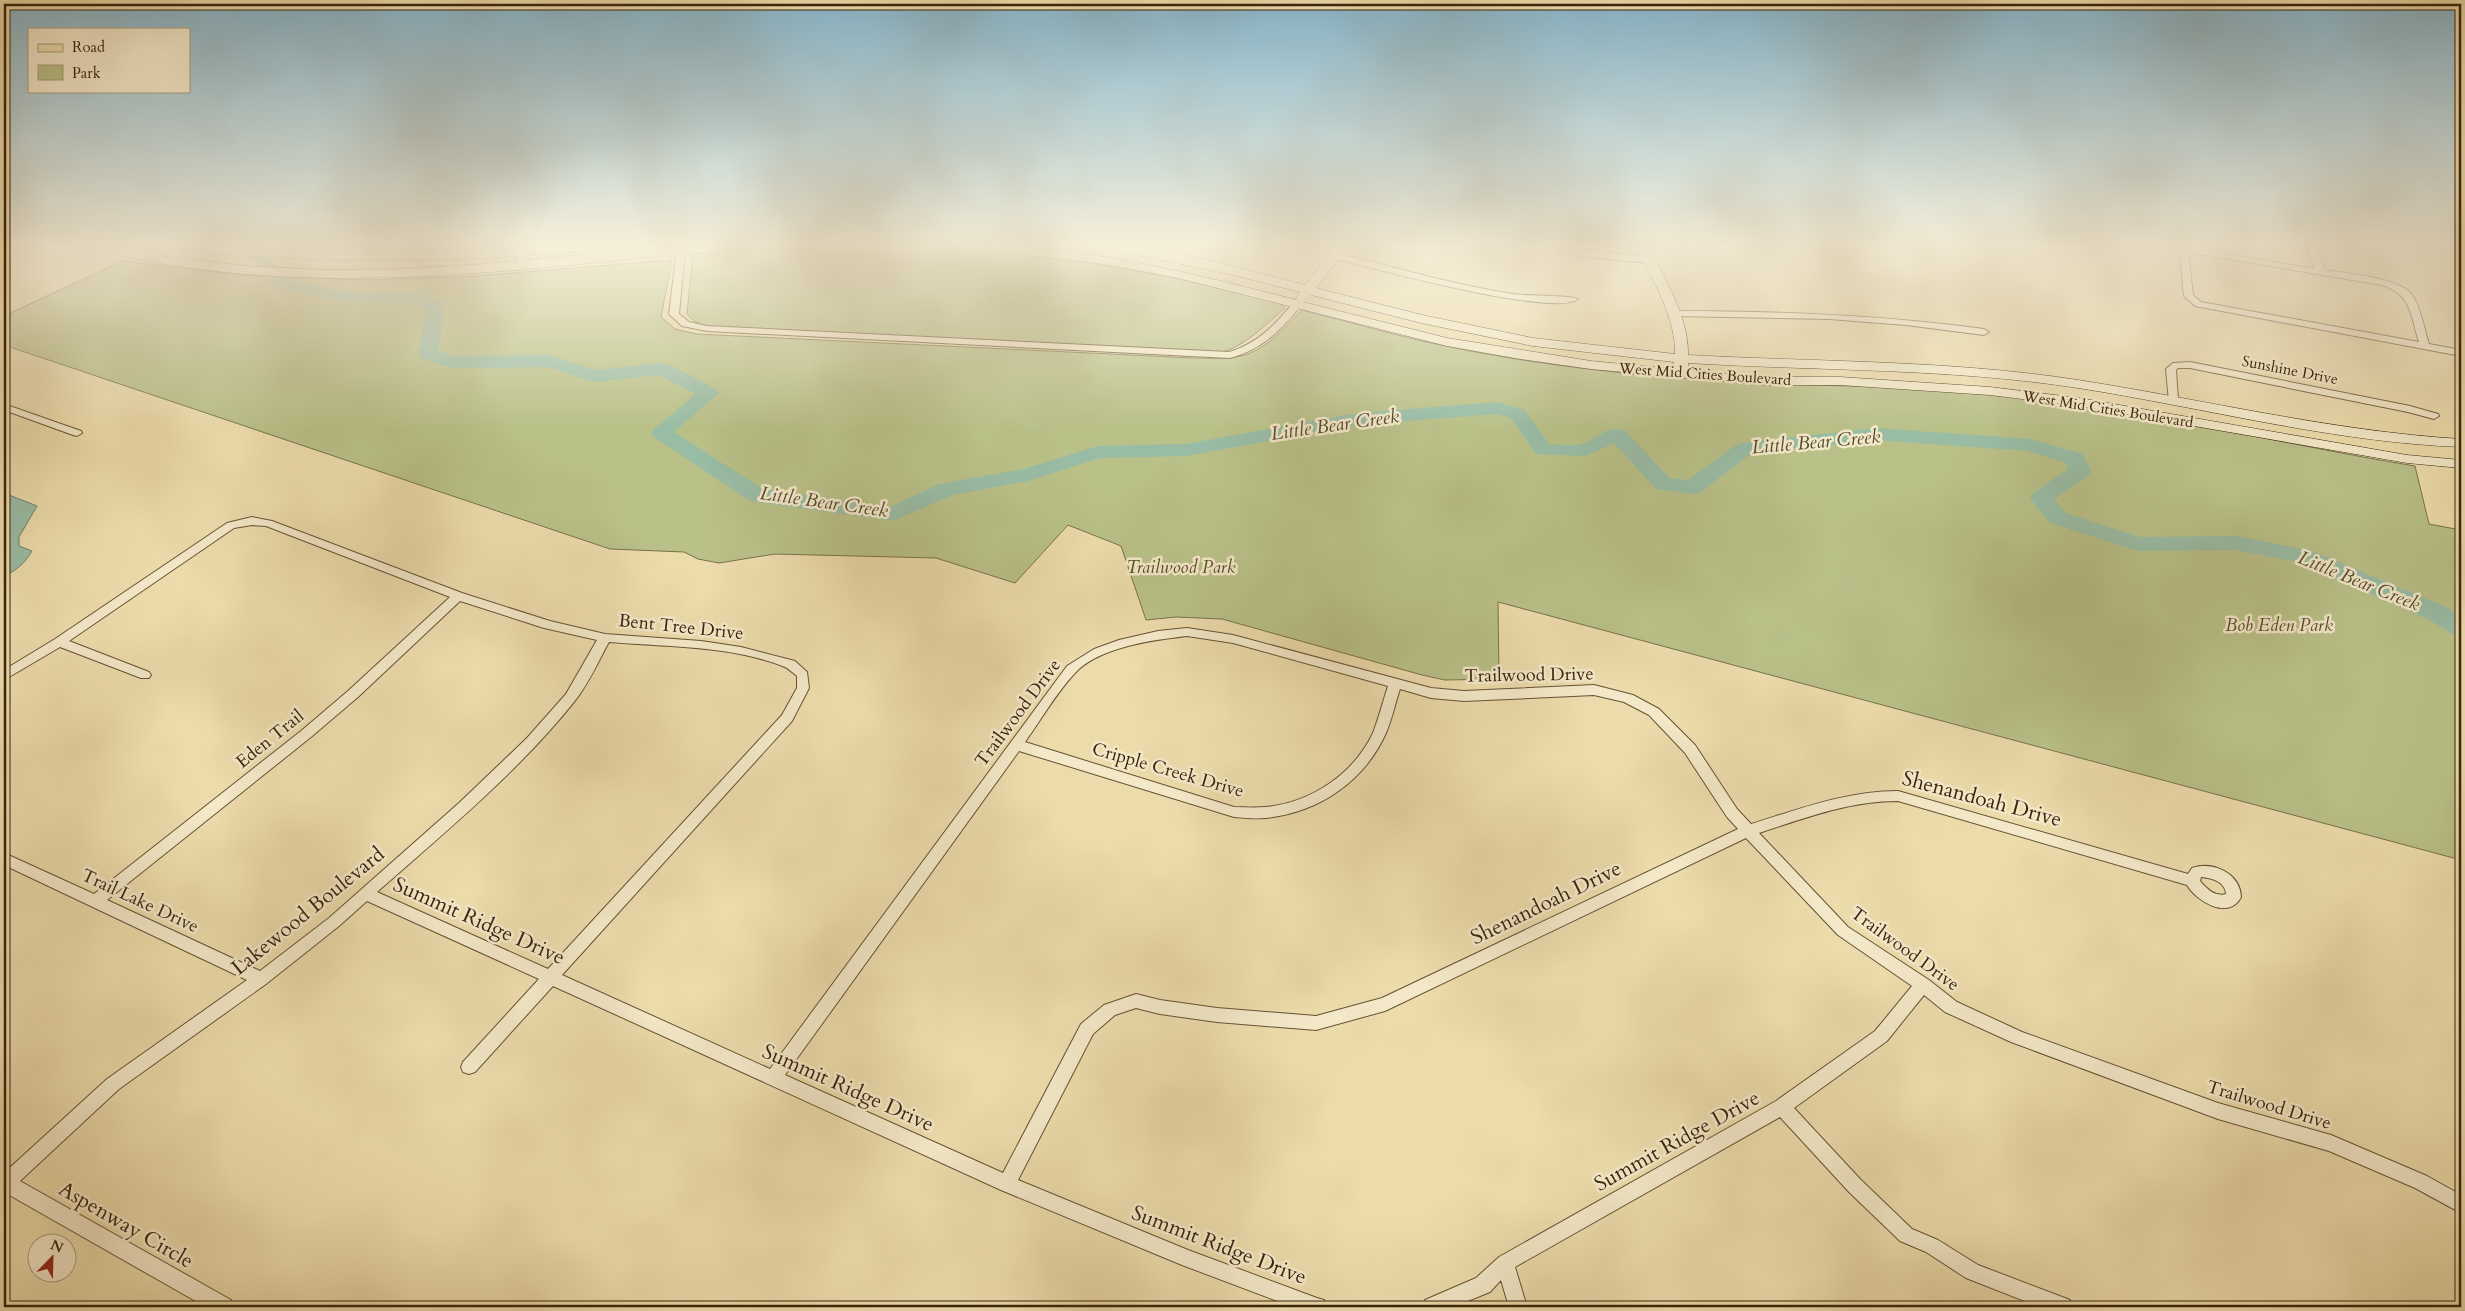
<svg xmlns="http://www.w3.org/2000/svg" width="2465" height="1311" font-family="Cardo,serif">
<style>
.green{fill:#b9c088;stroke:#79724a}
.water{fill:#99bca5;stroke:#737f68}
.lines{fill:none;stroke-linecap:round;stroke-linejoin:round}
.river{fill:#99bca5;fill-rule:evenodd}
.street-casing{stroke:#665234;stroke-width:2}
.secondary-casing{stroke:#39240c;stroke-width:1}
.primary-casing{stroke:#39240c;stroke-width:2}
.street{fill:#f3e8c8;fill-rule:evenodd}
.secondary{fill:#f3e8c8;fill-rule:evenodd}
.primary{fill:#ecdbab;fill-rule:evenodd}
.labels{text-anchor:middle;dominant-baseline:central;stroke-width:5;stroke-linejoin:round;paint-order:stroke}
.far-street-label{font-size:15px;fill:#39240c;stroke:#f3e8c8}
.park-label{font-size:18px;font-style:italic;fill:#594b2b;stroke:#f3e8c8}
.street-label{font-size:18px;fill:#39240c;stroke:#f3e8c8}
.water-label{font-size:19px;font-style:italic;fill:#514a32;stroke:#f3e8c8}
.near-street-label{font-size:21px;fill:#39240c;stroke:#f3e8c8}
</style>
<rect width="100%" height="100%" fill="#ecdbab"/>
<filter id="stains"><feTurbulence type="fractalNoise" baseFrequency=".004" numOctaves="4"/><feColorMatrix values="0 0 0 0 .2 0 0 0 0 .09 0 0 0 0 .02 0 0 0 .5 -.17"/></filter>
<radialGradient id="worn" r=".72"><stop offset=".6" stop-color="#630" stop-opacity="0"/><stop offset="1" stop-color="#630" stop-opacity=".3"/></radialGradient>
<path class="green" d="M796,246C845,246 895,244 944,247C1058,253 1169,275 1280,303L1285,308C1264,326 1246,346 1219,353L724,328C710,326 694,326 687,313L693,254Z
M672,260L661,317L675,329L697,334L1193,358C1207,358 1222,359 1236,357C1264,353 1283,329 1302,310C1349,322 1397,336 1445,346C1522,362 1602,372 1680,378C1784,387 1888,384 1991,394C2134,407 2274,443 2415,466L2429,524L2461,530V860L1498,602L1499,679L1445,680L1422,675L1222,619L1176,617L1146,620L1121,546L1068,525L1015,583L936,558L775,554L719,563L698,559L684,552L610,549L4,345V316L122,261L241,275L367,280L476,276Z"/>
<path class="water" d="M4,493L37,506L19,537V546L32,551C25,563 16,571 4,576Z"/>
<g class="lines">
<path class="river" d="M242,246H260L290,281L349,292L418,293L443,304L445,308L438,351L454,356L551,355L595,370L662,363L669,365L716,389L719,393L674,432L763,489L890,507L939,484L1024,469L1098,446L1186,444L1358,413L1497,402L1525,410L1549,444C1559,444 1571,446 1581,444C1597,440 1607,425 1624,430L1670,478L1688,480L1736,445L1743,443L1875,428L2030,439L2083,454L2091,471L2088,476L2054,499L2066,513L2139,537L2236,536L2312,551L2446,607L2461,617V636L2452,634L2428,619L2298,562L2236,550L2138,551L2050,523L2030,498L2033,493L2068,469L2066,463L2028,451L1875,440L1749,455L1701,492L1693,494L1656,489L1614,443L1585,456L1536,454L1511,418L1496,414L1358,425L1186,456L1100,458L1028,481L953,495L893,521L757,502L749,500L654,437L651,433L654,429L696,394L659,375L593,382L549,367L452,368L421,358L418,354L426,310L414,303L349,302L278,289Z"/>
<defs>
<path id="street" d="M521,246H529L521,267L517,270L513,267Z
M1553,246H1568L1582,250L1648,257L1652,260L1648,263L1581,256Z
M2179,246L2315,269L2306,246H2315L2325,270C2347,274 2400,277 2413,296C2420,307 2425,331 2429,344L2461,350V356L2195,306L2184,296ZM2188,252L2382,285C2412,295 2410,314 2419,342L2201,302L2193,295Z
M681,247L685,250L679,314L689,322L707,326L1229,352C1257,344 1276,324 1294,302H1300L1302,304C1283,329 1261,350 1230,358L707,331L682,326L669,314L677,250Z
M1336,253C1395,267 1453,285 1513,294C1525,296 1573,295 1578,299C1554,318 1369,267 1333,258L1332,256Z
M1674,311C1778,311 1881,315 1984,329L1989,332L1984,335L1906,325L1829,319L1671,316L1669,314Z
M2190,362L2410,406L2438,414L2439,416L2434,419L2408,412L2190,368H2178L2176,370L2178,400L2173,403L2169,402L2166,369L2173,363Z
M4,404L81,431L82,433L77,436L73,435L4,410Z
M252,517L272,521L462,593L550,621L605,634L701,641L741,647L795,661L807,672L809,688L792,721L562,975L770,1069L1067,666L1094,649L1119,640L1158,631L1187,628L1233,635L1431,688L1464,691L1594,685L1633,695L1659,709L1695,745L1737,809L1751,824C1800,809 1846,791 1898,791L2188,874L2192,868C2213,861 2240,873 2241,897C2229,921 2196,901 2187,885L1898,801C1849,801 1805,818 1759,833L1848,927L1929,980L1957,1002L2022,1032L2218,1103L2331,1135L2427,1176L2461,1195V1213L2415,1188L2329,1151L2218,1119L2011,1042L1945,1012L1924,995L1887,1041L1794,1108L1861,1180L1912,1229L1938,1240L1978,1265L2070,1300L2072,1307H2040L1966,1278L1926,1252L1900,1241L1849,1192L1780,1117L1515,1267L1527,1307H1509L1501,1280L1490,1292L1453,1307H1423L1425,1300L1476,1278L1499,1257L1776,1101L1875,1031L1912,986L1838,935L1746,838L1385,1011L1316,1030L1217,1022L1160,1014L1136,1008L1115,1015L1093,1034L1018,1180L1188,1250L1317,1298L1324,1300L1326,1307H1293L1182,1265L1001,1190L553,986L475,1072L469,1074L463,1072L461,1067L463,1062L539,979L367,901L339,926L266,984L119,1089L20,1181L231,1300L233,1307H206L4,1192V1173L107,1079L247,980L4,865V853L94,894L301,731L348,691L450,597L266,526L252,525L234,528L69,641L149,672L151,675L149,678H141L60,647L4,680V670L55,639L227,523ZM460,601L544,628L597,640L566,694L527,738L459,803L329,918L260,971L107,900L311,737L358,697ZM1187,636L1233,643L1388,686C1383,701 1379,717 1373,733C1353,775 1310,803 1265,807C1254,808 1244,807 1234,807L1025,742C1041,720 1056,693 1075,673C1099,647 1153,640 1187,636ZM609,642C666,647 730,645 785,667C789,669 793,673 797,676V688L782,715L548,969L377,892C445,832 517,773 574,702C588,685 598,662 609,642ZM1400,689L1431,698L1464,701L1594,695L1624,702L1649,715L1685,753L1727,817L1738,829L1382,998L1316,1016L1217,1008L1160,1000L1136,994L1104,1005L1081,1024L1003,1173L785,1075L1019,751L1234,817C1244,818 1255,819 1265,818C1318,813 1364,782 1386,733C1392,719 1395,704 1400,689ZM2201,877C2213,878 2225,882 2226,894C2215,897 2207,889 2200,881Z"/>
<path id="secondary" d="M83,246H110L146,254L159,246H175L159,256L246,266L325,270L405,269L484,264L678,246H727L721,250C564,265 404,287 246,274C192,270 141,260 89,250Z
M177,246L388,255L552,246H600L594,250C456,263 321,265 183,250Z
M980,246C1089,246 1193,274 1297,300L1296,298L1300,292L1229,274L1112,250L1106,246C1170,246 1243,270 1305,285L1336,246H1349L1316,288L1422,315L1533,338L1675,354C1676,317 1652,280 1637,246H1649C1665,280 1689,317 1688,355C1818,362 1949,360 2078,380C2206,400 2332,431 2461,439V447C2332,442 2206,408 2078,388C1949,368 1818,371 1688,363V370L1765,377H1840L1990,387L2079,398L2407,455L2461,460V468L2407,463L2079,406L1990,395L1840,385H1765L1591,369L1520,359L1447,346L1174,277L1097,263L986,250ZM1311,295L1421,323L1533,346L1674,362V369L1591,361L1447,338L1303,302Z"/>
<path id="primary" d="M22,246L21,249L4,256V247Z"/>
</defs>
<use href="#street" class="street-casing"/>
<use href="#secondary" class="secondary-casing"/>
<use href="#primary" class="primary-casing"/>
<use href="#street" class="street"/>
<use href="#secondary" class="secondary"/>
<use href="#primary" class="primary"/>
</g>
<linearGradient id="sky" x2="0" y2="1"><stop stop-color="#88b7cd"/><stop offset="0.57" stop-color="#f6efd9"/><stop offset="1" stop-color="#f6efd9" stop-opacity="0"/></linearGradient>
<rect width="2465" height="430" fill="url(#sky)"/>
<g class="labels">
<g class="far-street-label">
<text transform="translate(2290 370) rotate(11)">Sunshine Drive</text>
<text transform="translate(1705 374) rotate(4)">West Mid Cities Boulevard</text>
<text transform="translate(2108 409) rotate(9)">West Mid Cities Boulevard</text>
</g>
<g class="park-label">
<text x="1181" y="567">Trailwood Park</text>
<text x="2279" y="625">Bob Eden Park</text>
</g>
<g class="street-label">
<text transform="translate(681 627) rotate(6)">Bent Tree Drive</text>
<text transform="translate(1529 675) rotate(-1)">Trailwood Drive</text>
<text transform="translate(1018 713) rotate(-53)">Trailwood Drive</text>
<text transform="translate(270 739) rotate(-39)">Eden Trail</text>
<text transform="translate(1168 770) rotate(16)">Cripple Creek Drive</text>
<text transform="translate(140 901) rotate(25)">Trail Lake Drive</text>
<text transform="translate(1905 949) rotate(36)">Trailwood Drive</text>
<text transform="translate(2269 1105) rotate(17)">Trailwood Drive</text>
</g>
<g class="water-label">
<text transform="translate(1335 425) rotate(-8)">Little Bear Creek</text>
<text transform="translate(1816 442) rotate(-5)">Little Bear Creek</text>
<text transform="translate(824 502) rotate(8)">Little Bear Creek</text>
<text transform="translate(2359 581) rotate(22)">Little Bear Creek</text>
</g>
<g class="near-street-label">
<text transform="translate(1982 799) rotate(15)">Shenandoah Drive</text>
<text transform="translate(1546 903) rotate(-26)">Shenandoah Drive</text>
<text transform="translate(308 911) rotate(-39)">Lakewood Boulevard</text>
<text transform="translate(479 921) rotate(24)">Summit Ridge Drive</text>
<text transform="translate(848 1088) rotate(24)">Summit Ridge Drive</text>
<text transform="translate(1677 1141) rotate(-29)">Summit Ridge Drive</text>
<text transform="translate(126 1225) rotate(30)">Aspenway Circle</text>
<text transform="translate(1219 1245) rotate(21)">Summit Ridge Drive</text>
</g>
</g>
<rect width="2465" height="1311" fill="none" stroke="#ecdbab" stroke-width="20"/>
<rect x="5" y="5" width="2455" height="1301" fill="none" stroke="#39240c" stroke-width="2.5"/>
<rect x="10" y="10" width="2445" height="1291" fill="none" stroke="#39240c"/>
<rect x="28" y="28" width="162" height="65" fill="#f3e8c8" stroke="#a99a7d"/>
<rect x="38" y="44" width="25" height="8" fill="#ecdbab" stroke="#a99a7d"/>
<text x="72" y="52" font-size="15" fill="#39240c">Road</text>
<rect x="38" y="65" width="25" height="15" fill="#b9c088" stroke="#a99a7d"/>
<text x="72" y="78" font-size="15" fill="#39240c">Park</text>
<g transform="translate(52 1258) rotate(23)"><circle r="24" fill="#f3e8c8" stroke="#a99a7d"/>
<path d="M0-4L9 19L0 12L-9 19Z" fill="#8f2418"/>
<text y="-8" font-size="14" font-weight="bold" text-anchor="middle" fill="#39240c">N</text>
</g>
<rect width="100%" height="100%" filter="url(#stains)"/>
<rect width="100%" height="100%" fill="url(#worn)"/>
</svg>
